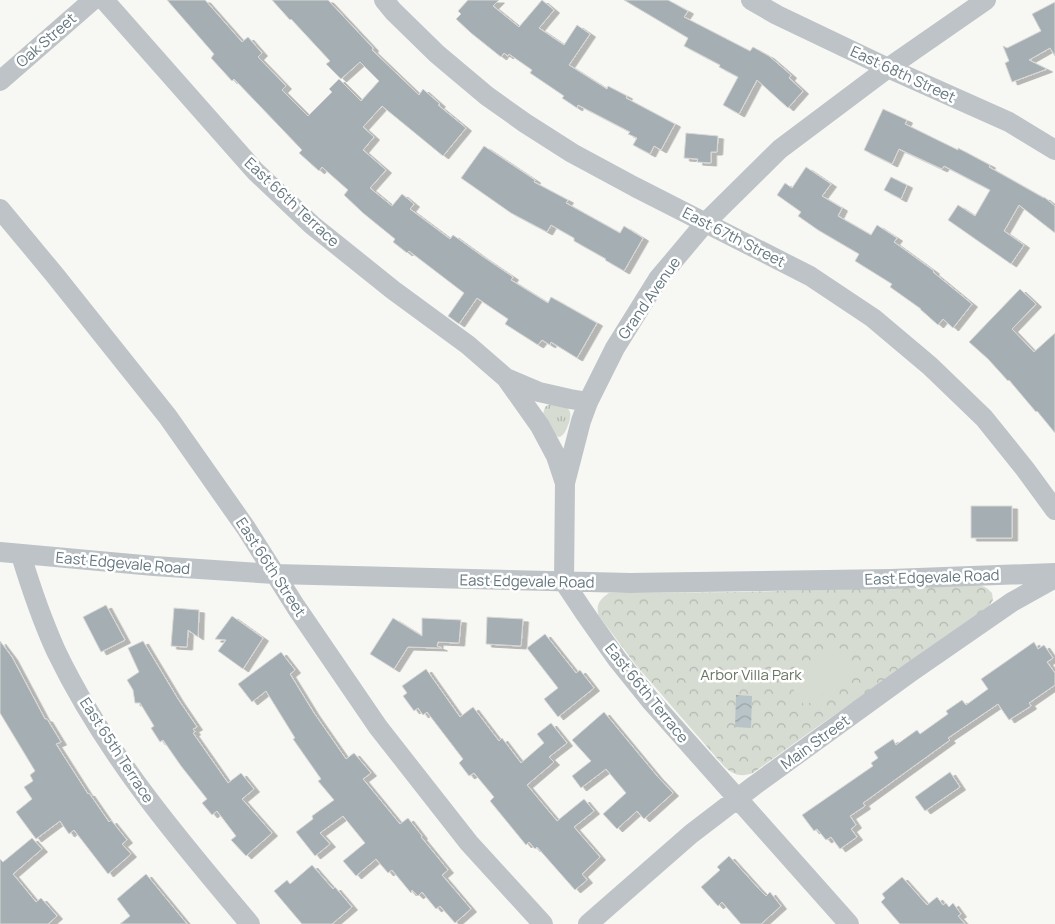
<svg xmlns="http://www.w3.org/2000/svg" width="1055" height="924" font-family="Manrope,sans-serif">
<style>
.grass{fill:url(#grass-tufts)}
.park{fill:url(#park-crowns)}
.pitch{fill:#d7dcd3}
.water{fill:url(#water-waves)}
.building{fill:#a5afb3;stroke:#d8d8d6;filter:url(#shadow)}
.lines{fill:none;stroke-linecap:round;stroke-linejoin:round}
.minor{stroke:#bdc3c6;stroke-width:20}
.labels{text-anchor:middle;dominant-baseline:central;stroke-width:5;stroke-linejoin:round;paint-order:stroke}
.street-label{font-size:15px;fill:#63767e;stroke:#fff}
.park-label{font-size:15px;fill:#687662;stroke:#fff}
</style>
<defs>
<pattern id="grass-tufts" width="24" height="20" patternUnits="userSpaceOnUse" patternTransform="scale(1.25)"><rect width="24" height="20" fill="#d7dcd3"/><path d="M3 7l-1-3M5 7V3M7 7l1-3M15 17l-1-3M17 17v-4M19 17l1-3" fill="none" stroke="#b2b7b0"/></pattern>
<pattern id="park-crowns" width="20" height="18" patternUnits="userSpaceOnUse" patternTransform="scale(1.25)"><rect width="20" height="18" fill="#d7dcd3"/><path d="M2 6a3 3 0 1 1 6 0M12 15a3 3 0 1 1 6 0" fill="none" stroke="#b2b7b0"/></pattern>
<pattern id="water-waves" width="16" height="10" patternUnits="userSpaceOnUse" patternTransform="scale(1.25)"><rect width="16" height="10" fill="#b8c4c7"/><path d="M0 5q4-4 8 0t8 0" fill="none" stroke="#99a4a7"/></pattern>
<filter id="shadow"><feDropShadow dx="5.5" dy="3" stdDeviation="0" flood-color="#0004"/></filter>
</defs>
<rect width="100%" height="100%" fill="#f7f7f4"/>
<path class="grass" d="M549,404C562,406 575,405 569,423C566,429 566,433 560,437L555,436L543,414L545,407Z"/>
<path class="park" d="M972,585C982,586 985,585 992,593L993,600L988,608L810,732L753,773C740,778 731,774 722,764L635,664L599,616C595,605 600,599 609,593L743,592Z"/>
<path class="pitch" d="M840,648L856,672L805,706L788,682Z"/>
<path class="water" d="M736,695L752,696L751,728L735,727Z"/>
<path class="building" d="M167,0H205L242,42L248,37L262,53L258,57L286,86L282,90L308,116L332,92L329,89L339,79L361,101L379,81L360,62L341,79L326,64L330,61L291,19L290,20L272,0H328L373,48L372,50L419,95L423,89L440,104L438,105L466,128L443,156L382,106L363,127L374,137L363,150L386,170L370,188L392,206L402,194L414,204L410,209L450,239L453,235L482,256L513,277L511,280L548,303L551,297L597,323L577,358L551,342L550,345L542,340L538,345L505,324L508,319L477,298L459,324L448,316L464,293L409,251L407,253L393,242L395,239L363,213L344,195L348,190L322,167L319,171L299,153L302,150L234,79L232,81L211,58L214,54Z
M468,0H499L493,6L519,27L542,0L554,10L539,28L564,45L577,25L590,34L569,65L607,89L608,86L627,96L626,98L675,124L661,150L654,146L650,154L633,145L637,138L628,134L630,132L578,105L577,108L562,98L564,96L530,73L532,70L509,54L508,56L504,53L501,57L471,33L456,19L461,14L458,11Z
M624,0H668L688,11L684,17L750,51L753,47L769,56L791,75L789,78L803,91L788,108L757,80L739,114L723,105L738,77L719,67L720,65L684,46L688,38Z
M1055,2V56L1050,48L1029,60L1047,69L1012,82L1005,63L1009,61L1003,46L1007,48L1041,31L1032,14Z
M883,109L907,120L905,124L958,150V148L990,165L989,167L1044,198V197L1055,206V233L1019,205L1004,231L1024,245L1011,264L948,220L958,205L975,216L990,190L944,166L942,169L899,149L892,164L864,150Z
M686,133L718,136L717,152H711V163L697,162L698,159L684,158Z
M484,146L535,180L534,182L568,200L566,203L620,233L624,226L643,238L624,271L605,260L606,259L574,241V238L551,225L547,232L511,213L461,178Z
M806,167L831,184L822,196L842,208L838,216L871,235L877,225L897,238L894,242L934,271L933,272L972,304L953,328L943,319L938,325L920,309H921L890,287L892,284L855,261L859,254L818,230L798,216L801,212L777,195L785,183L792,188Z
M891,177L907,185L901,199L884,190Z
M1020,289L1036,304L1012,329L1034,352L1055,333V433L1037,411L1036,412L1009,380L1008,381L988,359L969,342Z
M971,506H1012V538H971Z
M106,605L125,640L101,652L83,617Z
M174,608L199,610L198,637L188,630L187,647L171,646Z
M232,616L263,638L243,669L218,651L226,640L215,639Z
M487,617L523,619L521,646L486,644Z
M393,618L422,636V618L461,620L459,643L438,642L437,646L442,648L408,647L394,669L370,654Z
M545,634L576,673L580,670L594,688L558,717L544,699L558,688L527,648Z
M0,641L12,657L45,719H47L61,742L56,744L88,794L89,793L109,822L111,820L127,840L122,844L131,854L108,874L74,830L69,834L60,821L36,839L16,812L32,799L24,787L33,781L30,775L35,771L0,713Z
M143,641L178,699L197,727L193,729L195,732L193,733L228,783L241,773L254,789L242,799L272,833L246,856L231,840L236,836L217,811L212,815L202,803L207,799L181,766L163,740L160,742L151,728L154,726L140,703H135L133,690L127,680L139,672L128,648Z
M1034,642L1038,649L1044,645L1053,658L1047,662L1055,673V685L1029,703L1031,706L1009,720L998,704L948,738L950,740L863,803L865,806L850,816L856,825L851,829L857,837L840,849L831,837L826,840L817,829L814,831L802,815L873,766L871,763L878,758L874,752L893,739L896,745L917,730L920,734L948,714L946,711L962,700L966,705L988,689L981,679Z
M281,652L295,670L290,674L314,713L346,759L354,753L371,773L363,779L400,824L408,818L422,836L421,837L448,870L442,875L471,909L455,923L440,906L436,909L422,892L418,896L412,890L411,893L392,870L388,873L376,859L356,876L343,861L365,843L343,816L320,833L330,844L315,856L296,832L313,819L312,816L334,800L318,781L321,779L293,739L295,738L266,691L252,702L238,684Z
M426,669L460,717L473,707L499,741L502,738L521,763L544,743L537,734L551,723L567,743L549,757L554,762L527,785L557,821L584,799L594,811L574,827L600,857L582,874L587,880L575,890L537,847L535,849L529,842L526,845L490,801L494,797L474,773L469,776L459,763L463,759L427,712L423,715L418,708L414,711L403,696L407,693L402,686Z
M604,712L657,776L673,793L644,819L637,811L617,829L603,814L626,793L606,769L581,788L572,776L591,761L572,740Z
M950,772L960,787L925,811L915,797Z
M32,838L42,849L13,874L36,902L41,898L57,916L48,924H0V859L3,862Z
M729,856L758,888L766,896L770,892L781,906L761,924H741L722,902L718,906L701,887L720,870L717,867Z
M312,865L333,889L335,887L352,907L332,924H302L274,891L287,880L290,884Z
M146,874L187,924H120L130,916L117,899Z
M902,877L927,905L937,897L943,905L946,903L949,907L953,903L961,914L958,916L965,924H900L881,902L885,898L882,894Z"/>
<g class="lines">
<path class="minor" d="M104,0L255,171L312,225L393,290L468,345L506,378L540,426L556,456L565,483
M384,0L393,11L437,54L487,96L525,123L572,153L635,187L810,276L873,318L930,366L984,418L1025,469L1055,510
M751,0L777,15L888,68L1009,122L1055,150
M0,81L93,0
M0,209L54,274L168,417L246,528L296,607L378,727L469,843L543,924
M506,378L539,392L570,399L588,402
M0,552L154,566L275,574L630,583L891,579L1055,573
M21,555C31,588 42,620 56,651C105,753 178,839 250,924
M588,924L691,834L755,785L911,672L1012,602L1055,578
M849,924L650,700L617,659L584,612L564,582L565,483L581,421L588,402L615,348L658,279L706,222L780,149L888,68L986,0"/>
</g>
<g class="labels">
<g class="street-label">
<text transform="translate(46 40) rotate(-41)">Oak Street</text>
<text transform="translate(903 74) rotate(25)">East 68th Street</text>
<text transform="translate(292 202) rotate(43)">East 66th Terrace</text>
<text transform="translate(734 237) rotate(27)">East 67th Street</text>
<text transform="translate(649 298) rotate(-55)">Grand Avenue</text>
<text transform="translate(123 563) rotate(5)">East Edgevale Road</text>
<text transform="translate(271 567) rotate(57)">East 66th Street</text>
<text transform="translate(932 577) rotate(-2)">East Edgevale Road</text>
<text transform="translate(527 581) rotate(1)">East Edgevale Road</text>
<text transform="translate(647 693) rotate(51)">East 66th Terrace</text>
<text transform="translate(815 742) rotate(-36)">Main Street</text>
<text transform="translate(117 750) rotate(57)">East 65th Terrace</text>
</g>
<g class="park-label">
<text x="751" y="674">Arbor Villa Park</text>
</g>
</g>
</svg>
